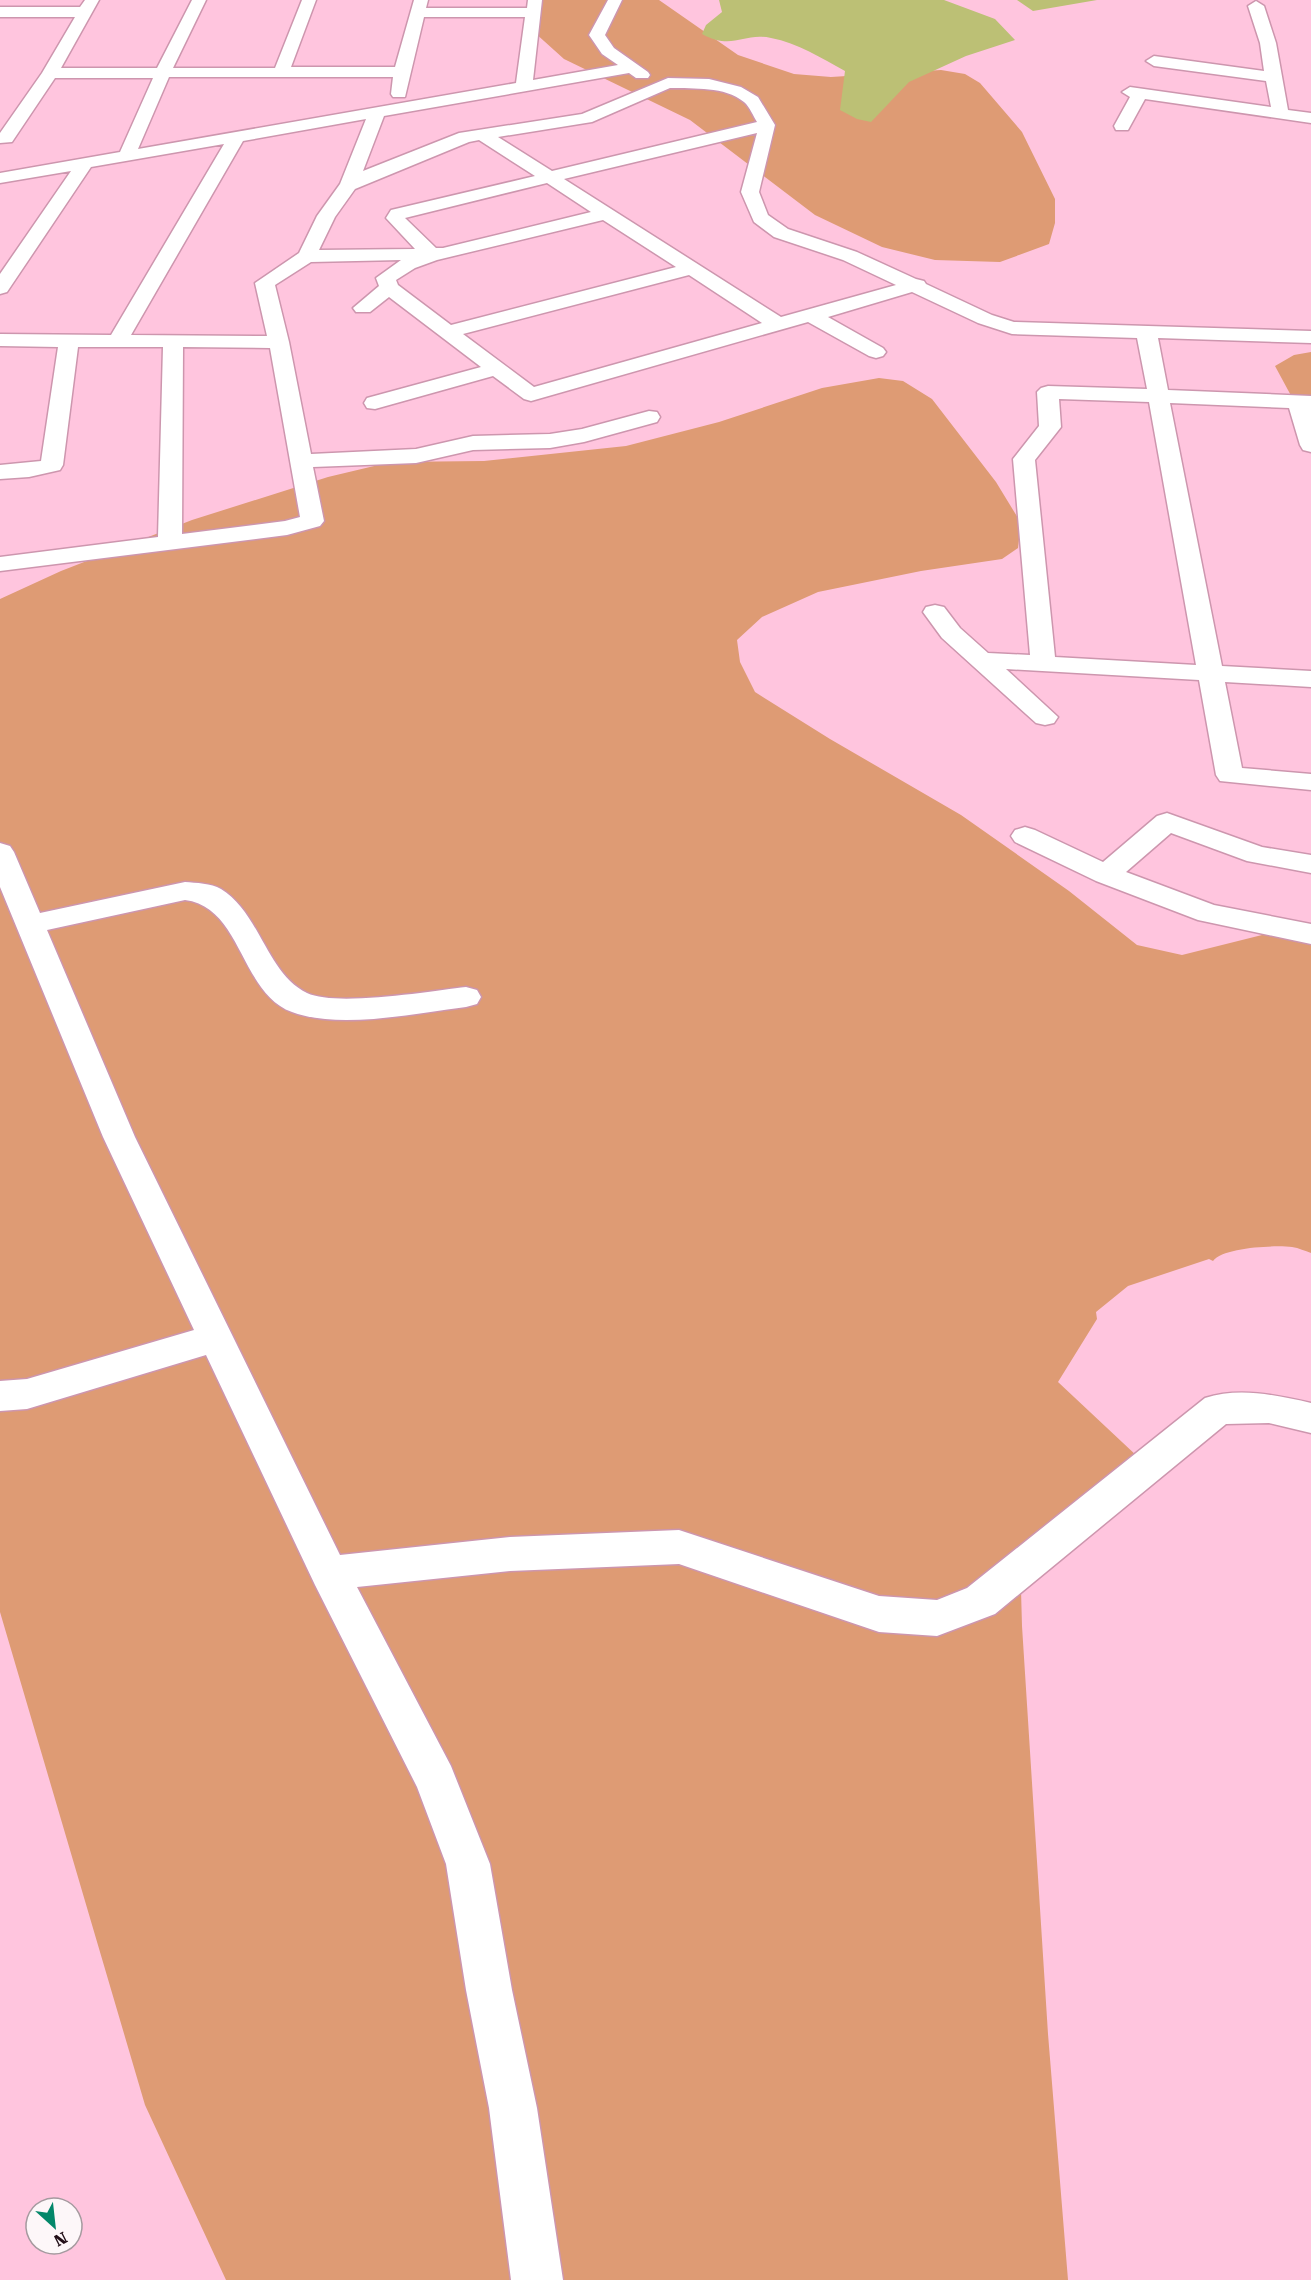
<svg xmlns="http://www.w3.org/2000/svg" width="1311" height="2280" font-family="'Roboto Serif',serif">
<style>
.green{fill:#de9b74}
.water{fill:#bcc075}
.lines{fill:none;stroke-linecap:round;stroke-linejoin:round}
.minor-casing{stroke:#cd96ae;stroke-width:3}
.minor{fill:#fff;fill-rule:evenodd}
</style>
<rect width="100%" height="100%" fill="#ffc5de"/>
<path class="green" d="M529,0H659L738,55L794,74L831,77L941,70L965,74L980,83L1022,132L1055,199V223L1049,244L1000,262L935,260L882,247L815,215L690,120L564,59L524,23Z
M1311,352V415L1295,403L1275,366L1294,355Z
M879,378L903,381L932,399L996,482L1021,523L1018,548L1002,559L921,571L818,592L762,617L737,640L740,662L755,692L830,739L961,815L1069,891L1137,945L1182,955L1282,930L1311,931V1253C1305,1251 1299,1248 1292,1247C1276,1245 1223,1247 1213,1261L1209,1259L1128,1286L1096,1312L1097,1319L1058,1382L1138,1457L1020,1554L1022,1626L1048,2034L1068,2280H226L145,2105L0,1612V599L61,571L192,520L328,477L391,462L484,461L626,446L719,422L822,388Z"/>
<path class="water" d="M719,0H944L995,19L1015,40L966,56L909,82L871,122L857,119L840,110L845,71C821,58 798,43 771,38C743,32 733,51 702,34L706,25L722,12Z
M1017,0H1097L1033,11Z"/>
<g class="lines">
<defs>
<path id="minor" d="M85,0H99L61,68H157L192,0H206L173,68H275L302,0H316L291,67H395L414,0H428L426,8H527L528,0H542L533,80L618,65L602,54L589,35L608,0H622L605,35L614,48L648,72L650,75L648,78H636L629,73L384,116L363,171L459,133L582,114L668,78L709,79L741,87L758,97L775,125L759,192L768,215L788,229L857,252L916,279L924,281L926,284L992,315L1014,322L1311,331V343L1158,338L1168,390L1311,396V452L1303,450L1300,445L1289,408L1170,403L1222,666L1311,671V687L1225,682L1242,768L1311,774V790L1220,781L1216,775L1199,680L1006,669L1058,717L1054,723L1045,725L1036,723L942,638L923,612L926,607L935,605L944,607L960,628L988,653L1030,655L1013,459L1039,426L1037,392L1041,388L1048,386L1147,389L1137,338L1012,334L978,323L912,292L828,317L883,348L886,352L883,356L876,358L869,356L808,322L531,401L524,399L493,376L375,409L367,408L364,403L367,398L481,367L389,297L370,312H356L353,308L379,286L376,278L401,260L311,262L275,285L289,342L311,454L416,449L473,436L550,434L582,429L649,411L657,412L660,417L657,422L584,442L550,448L473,450L416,463L313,467L324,521L320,526L287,535L0,571V557L158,537L163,347H78L63,465L60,470L29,477L0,479V465L41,461L58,347L0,346V334L111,335L224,144L91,167L7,292L0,294V274L71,171L0,183V173L120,152L153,78H55L12,142L0,143V133L42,73L75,17H0V7H80ZM424,17H525L516,83L138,149L169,77H393L391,94L393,97H405ZM670,88C695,89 724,86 744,102C750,107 753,116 757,122L552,171L498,137L592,122ZM366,119L340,184L317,216L299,253L255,283L267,336L131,335L243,141ZM757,133L741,192L754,222L774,237L843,260L896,285L781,317L564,179ZM479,140L535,176L391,210L386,218L415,249L319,250L335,217L355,189L469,142ZM547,183L591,212L443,248H436L405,218ZM603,220L676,267L451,325L398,285L396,280L415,268L437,260ZM689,275L762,323L534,387L463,334ZM183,347L270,348L300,517L285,521L182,534ZM1059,399L1149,402L1196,665L1055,657L1035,460L1061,427Z
M1256,1L1264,6L1276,43L1288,110L1311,113V123L1145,99L1128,130H1116L1114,126L1130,97L1122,92L1130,87L1271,107L1266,81L1154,66L1146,61L1154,56L1264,71L1260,43L1248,6Z
M1167,813L1262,847L1311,855V873L1247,861L1171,833L1126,872L1214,905L1311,924V944L1198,920L1096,881L1015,842L1011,836L1015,830L1025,827L1035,830L1103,862L1157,816Z
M0,843L10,846L14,852L40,913L185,882C196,883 211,883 221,889C260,913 267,974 307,993C336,1007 431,991 466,987L477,990L481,997L477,1004L466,1007C416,1013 340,1030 292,1012C240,993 242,907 185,900L47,930L135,1137L340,1555L510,1537L679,1530L879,1596L937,1600L967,1588L1205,1398C1239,1387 1276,1395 1311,1403V1433L1269,1423L1226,1424L995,1614L937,1636L879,1632L679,1564L510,1571L357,1587L451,1766L490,1864L512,1990L537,2108L563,2280H511L489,2108L466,1990L446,1864L417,1787L315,1585L206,1355L27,1409L0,1411V1381L27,1379L194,1330L103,1137L0,887Z"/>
</defs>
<use href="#minor" class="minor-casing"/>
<use href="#minor" class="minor"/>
</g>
<g transform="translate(54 2226) rotate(153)"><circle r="28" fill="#fdf7f9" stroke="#a59a9f" stroke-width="1.5"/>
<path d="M0-4.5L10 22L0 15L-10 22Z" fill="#03876a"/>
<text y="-9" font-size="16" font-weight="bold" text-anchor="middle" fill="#210e17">N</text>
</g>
</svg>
